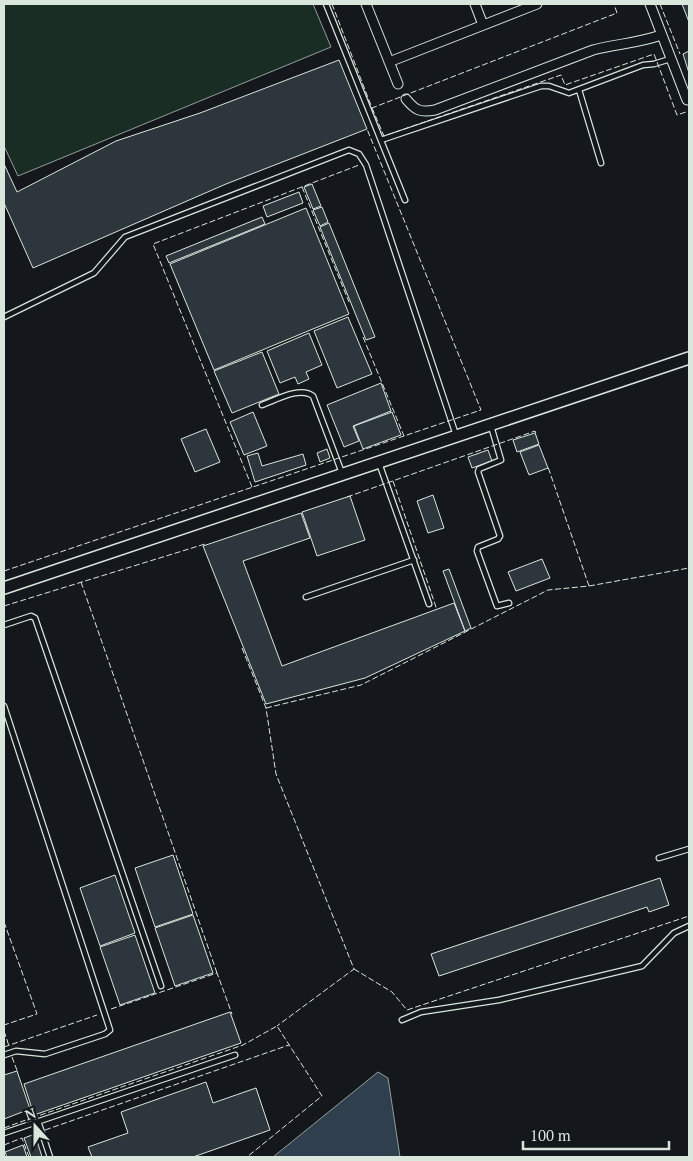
<svg xmlns="http://www.w3.org/2000/svg" width="693" height="1161" font-family="'PT Serif',serif">
<style>
.green{fill:#1a2d24;stroke:#939e99}
.water{fill:#2f3f4d;stroke:#939e99}
.building{fill:#2c363c;stroke:#d8e6dc}
.lines{fill:none;stroke-linecap:round;stroke-linejoin:round}
.service-casing{stroke:#d8e6dc;stroke-width:7}
.minor-casing{stroke:#d8e6dc;stroke-width:11}
.tertiary-casing{stroke:#d8e6dc;stroke-width:14}
.service{stroke:#14181c;stroke-width:4.5}
.minor{stroke:#14181c;stroke-width:9}
.tertiary{stroke:#14181c;stroke-width:11}
.fence{stroke:#d8e6dc;stroke-width:1;stroke-dasharray:6 2.5;stroke-linecap:butt}
</style>
<rect width="100%" height="100%" fill="#14181c"/>
<path class="green" d="M4,4H313L331,47L18,176L4,146Z"/>
<path class="water" d="M378,1072L388,1078L400,1157H273Z"/>
<path class="building" d="M682,4H689V22Z
M689,51V73L683,54Z
M339,60L367,129L226,184L33,268L4,203V164L17,192L116,141L200,113Z
M312,184L321,206L313,209L304,187Z
M299,192L303,203L267,217L263,206Z
M322,207L328,222L320,226L313,210Z
M306,208L349,314L214,370L170,264Z
M262,217L265,224L169,263L166,256Z
M329,223L375,337L366,340L320,227Z
M348,317L372,374L337,388L314,331Z
M309,333L322,365L306,372L309,379L298,384L295,377L280,383L267,351Z
M262,352L279,394L232,413L214,371Z
M381,383L391,411L353,426L359,441L344,447L327,405Z
M253,412L267,446L244,455L230,422Z
M392,412L401,435L363,449L354,426Z
M206,429L220,462L195,472L181,439Z
M535,433L539,444L517,452L513,440Z
M539,445L548,468L529,475L520,452Z
M327,449L330,458L320,462L317,453Z
M488,450L492,461L472,468L468,457Z
M258,453L262,466L303,454L306,465L255,482L247,456Z
M433,495L444,528L428,533L417,501Z
M350,496L365,540L317,556L302,512Z
M301,513L310,538L243,561L282,666L454,603L465,631L365,678L266,704L203,546Z
M542,559L550,578L516,591L508,572Z
M449,569L471,628L465,631L443,571Z
M173,855L193,914L155,927L135,868Z
M115,875L135,933L100,946L80,888Z
M660,878L669,905L649,912L647,907L439,976L431,954Z
M193,915L213,973L175,986L155,928Z
M135,935L155,993L120,1005L100,947Z
M230,1012L241,1043L34,1115L24,1084Z
M17,1071L30,1109L4,1119V1075Z
M206,1082L213,1103L256,1088L270,1130L193,1157H92L88,1147L128,1133L121,1112Z
M35,1134L42,1157H31L24,1138Z
M23,1145L27,1157H7L5,1152Z"/>
<g class="lines">
<defs>
<path id="service" d="M326,4L405,200
M579,90L601,163
M381,140L541,86H549L569,93L643,65L654,64L670,59
M4,317L94,273L125,237L349,150L359,154L366,165L456,435
M262,405C276,400 300,386 313,396L342,473
M491,426L501,460L479,469L478,472L500,536L498,539L478,547L477,551L497,606L509,603
M379,463L429,604
M306,597L414,560
M4,625L31,616L35,618L161,986
M4,706L110,1030L105,1034L45,1054L16,1051L4,1055
M659,858L689,849
M402,1020L421,1012L499,1000L642,966L674,933L689,926
M38,1121L50,1157
M4,1133L235,1055"/>
<path id="minor" d="M366,4L398,84
M475,4L483,25
M650,4L687,100
M389,62L537,4
M406,99C415,110 420,113 435,110L593,50C616,44 639,43 661,35"/>
<path id="tertiary" d="M4,588L689,358"/>
</defs>
<use href="#service" class="service-casing"/>
<use href="#minor" class="minor-casing"/>
<use href="#tertiary" class="tertiary-casing"/>
<use href="#service" class="service"/>
<use href="#minor" class="minor"/>
<use href="#tertiary" class="tertiary"/>
<path class="fence" d="M332,4L372,108L617,13L614,4
M660,4L680,54
M372,108L384,136L561,75L565,85L654,54L677,115L689,111
M302,187L349,302
M363,337L404,436
M393,481L437,610
M252,487L153,244L359,165
M347,497L535,431L537,436
M4,571L481,410L367,129
M81,582L217,973
M589,586L689,568
M4,606L205,544
M242,648L266,708L276,774L354,969L277,1026
M266,708L361,685L548,590L589,586L548,467
M4,922L37,1014L4,1025
M354,969L392,992L407,1010L689,916
M111,1009L217,973L232,1014
M4,1031L9,1046
M4,1047L97,1015
M12,1057L18,1073
M32,1118L243,1045L277,1026L322,1096L247,1157
M4,1128L34,1117
M45,1130L289,1045
M4,1145L22,1138L29,1157"/>
</g>
<rect width="693" height="1161" fill="none" stroke="#d8e6dc" stroke-width="10"/>
<g transform="translate(35 1126) rotate(339)" stroke="#14181c" stroke-width="4" paint-order="stroke">
<path d="M0-4L9 19L0 12L-9 19Z" fill="#d8e6dc"/>
<text y="-8" font-size="14" font-weight="bold" text-anchor="middle" fill="#d8e6dc">N</text>
</g>
<path d="M523 1141v8h146v-8" fill="none" stroke="#d8e6dc" stroke-width="2.5"/>
<text x="530" y="1141" font-size="15" fill="#d8e6dc" stroke="#14181c" stroke-width="4" paint-order="stroke">100 m</text>
</svg>
